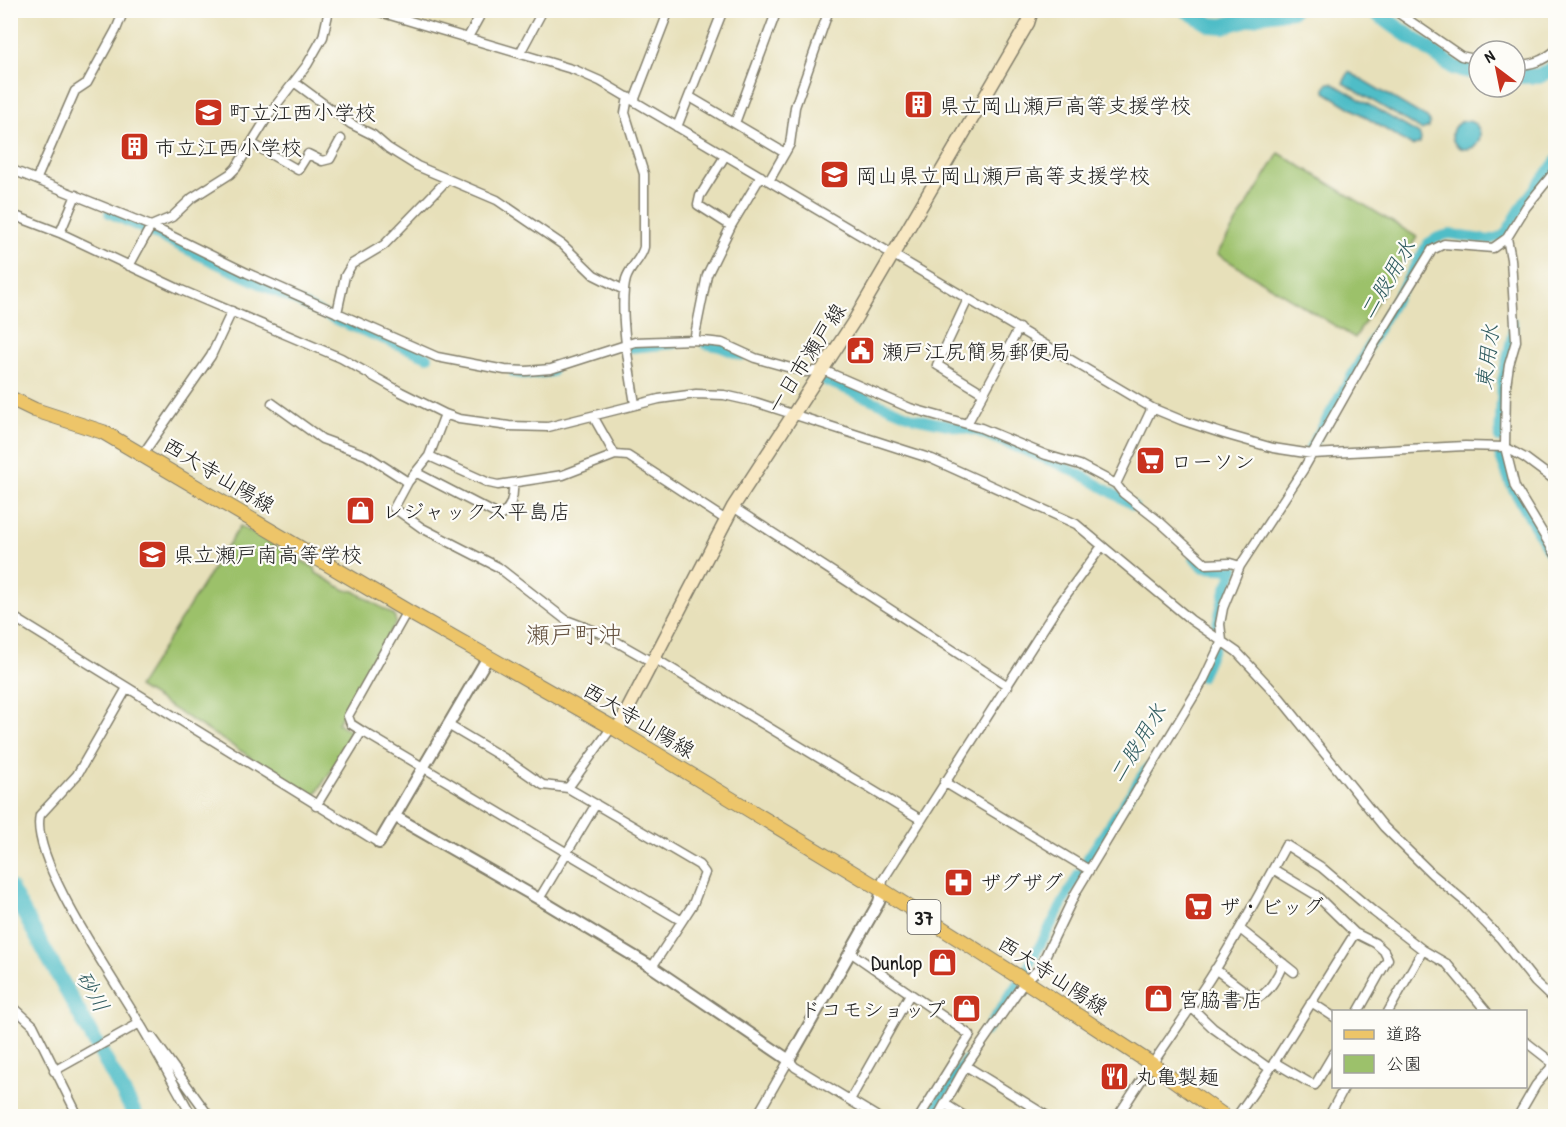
<svg xmlns="http://www.w3.org/2000/svg" width="1566" height="1127" font-family="'Patrick Hand','Klee One',sans-serif">
<style>
.green{fill:#9cc16b;stroke:#5c6e44;stroke-width:1.5}
.water{fill:#4fbdc7;stroke:#366c72;stroke-width:1.5}
.lines{fill:none;stroke-linecap:round;stroke-linejoin:round}
.canal{stroke:#4fbdc7;stroke-width:10}
.river{stroke:#4fbdc7;stroke-width:16}
.minor-casing{stroke:#827e6b;stroke-width:11}
.tertiary-casing{stroke:#827e6b;stroke-width:14}
.secondary-casing{stroke:#827e6b;stroke-width:15}
.primary-casing{stroke:#827e6b;stroke-width:16}
.minor{stroke:#fff;stroke-width:8}
.tertiary{stroke:#fff;stroke-width:10}
.secondary{stroke:#f8e8c3;stroke-width:12}
.primary{stroke:#edc569;stroke-width:14}
.labels{text-anchor:middle;dominant-baseline:central;stroke-width:4.5;stroke-linejoin:round;paint-order:stroke}
.shield{fill:#fdfcf7;stroke:#605f5e;stroke-width:1.5}
.shield-label{font-size:20px;font-weight:bold;fill:#1c1c1c}
.poi-label{font-size:21px;fill:#1c1c1c;stroke:#fdfcf7;text-anchor:start}
.street-label{font-size:21px;fill:#1c1c1c;stroke:#fdfcf7}
.water-label{font-size:22px;font-style:italic;fill:#305c60;stroke:#fdfcf7}
.quarter-label{font-size:24px;fill:#64513f;stroke:#fdfcf7}
</style>
<rect width="100%" height="100%" fill="#fdfcf7"/>
<filter id="ink" filterUnits="userSpaceOnUse"><feTurbulence type="fractalNoise" baseFrequency=".0167" numOctaves="2"/><feDisplacementMap in="SourceGraphic" scale="12" xChannelSelector="R" yChannelSelector="G"/><feConvolveMatrix kernelMatrix="1 2 1 2 8 2 1 2 1" color-interpolation-filters="sRGB"/></filter>
<filter id="wash" filterUnits="userSpaceOnUse"><feTurbulence type="fractalNoise" baseFrequency=".008" numOctaves="4" result="noise"/><feDisplacementMap in="SourceGraphic" scale="24" xChannelSelector="R" yChannelSelector="G"/><feGaussianBlur stdDeviation="1.35" result="paint"/><feColorMatrix in="noise" values="0 0 0 0 0 0 0 0 0 0 0 0 0 0 0 0 0 1.4 0 .05"/><feComposite in="paint" operator="in"/></filter>
<g filter="url(#wash)">
<rect width="100%" height="100%" fill="#e7e0ba"/>
<path class="green" d="M1279,153L1417,237L1355,338L1217,254Z
M240,526L315,568L316,573L345,590L354,591L394,615L396,622L338,723L352,733L353,737L314,797H310L255,763L249,756L138,687Z"/>
<path class="water" d="M1349,72L1427,118L1430,122L1429,127L1421,130L1343,83Z
M1329,83H1332L1419,134L1421,139L1420,143L1412,146L1325,92V86Z
M1452 135a14 14 0 1 1 28 0a14 14 0 1 1-28 0Z"/>
<g class="lines">
<path class="canal" d="M109,213L338,321L428,357
M705,344L720,347L742,356
M630,348L675,344
M514,373L530,375L552,372
M825,381L915,418L976,431L1058,464L1087,478L1134,506
M1499,438L1502,381L1513,330V323
M1310,448L1428,243L1438,237L1449,234L1489,240L1504,235L1524,202L1556,160
M1499,454L1511,486L1556,564
M1194,558L1204,568L1235,570
M1216,628L1225,590L1235,569
M1201,677L1215,644
M1087,859L1147,768
M1026,971L1079,873
M986,1031L1017,984
M929,1116L965,1061"/>
<path class="river" d="M1186,10L1211,25L1223,26L1264,14L1292,10
M1372,10L1455,68L1479,73
M1515,76H1539L1556,67
M10,888L136,1116"/>
</g>
</g>
<g filter="url(#ink)">
<g class="lines">
<defs>
<path id="minor" d="M373,10L575,70L600,81L1152,408L1181,420L1224,434L1273,448L1312,454L1465,446L1505,447L1525,458L1556,481
M994,10L1004,12L1022,10
M1394,10L1461,56L1479,60
M467,39L483,10
M520,53L543,10
M1515,65C1532,65 1543,61 1556,50
M294,82L351,124L373,135L388,148L417,166L497,200L563,245L594,275L624,290
M628,97L625,113L644,174V247C641,260 630,266 626,279C618,308 630,373 635,404
M690,97L785,153
M634,101L669,10
M735,123L777,10
M677,127L723,10
M251,143L298,170L308,154L322,161L330,159L341,139
M725,156L700,196L698,205L731,226
M10,169L151,226L172,217L192,198L230,174L236,168L270,113L307,65L323,37L329,10
M37,178L75,91L87,83L116,30L124,10
M769,181L790,144L795,107L829,10
M10,214L60,233L181,290L341,358L401,392L445,414L459,419L509,426L548,427L659,399L696,394L724,395L755,402L932,459L1076,524L1191,620L1237,652L1280,698L1384,827L1432,874L1463,900L1501,939L1535,982L1556,1002
M60,233L76,195
M1507,238L1511,259L1516,341L1509,365L1506,386L1505,447L1515,487L1556,555
M129,266L151,226L247,273L437,357L505,370L526,371L551,369L635,342L694,340L722,343L755,358L805,372L823,370L910,408L981,428L1046,455L1080,465L1116,484L1123,493L1160,522L1206,564L1230,563L1240,566
M968,299L937,365L983,393
M337,313L345,276L352,264L384,245L447,180
M694,340L707,275L731,226L761,176
M272,403L322,439L366,455L408,482
M445,414L429,456L408,482L394,508L422,528L498,567L566,620L603,634L652,662
M593,416L615,455
M967,424L1019,328
M143,454L211,356L232,311
M429,456L489,483L498,485L563,475L615,455L628,456L726,520
M417,473L500,516C511,509 514,496 513,484
M1116,484L1152,408
M733,507L1008,686
M10,615L379,843
M654,658L920,819
M127,688L77,775L40,815C29,859 116,982 140,1024C158,1054 175,1086 192,1116
M448,725L507,760L543,785L568,788L699,865L705,873L693,904L652,967
M362,731L682,921
M944,782L1089,870
M568,788L612,727
M316,806L362,731L351,724L348,716L407,611
M1273,869L1316,895L1355,933L1375,943L1384,951L1388,959L1358,1012
M882,890L883,880L1058,606L1102,546
M539,899L596,804
M1240,929L1294,972
M850,952L970,1035L920,1116
M1215,969L1255,999C1268,995 1279,975 1283,963
M1311,1002L1334,1017
M10,1004L33,1025L78,1116
M1190,1006L1213,1028L1270,1069
M1388,1012L1423,950
M152,1037L209,1116
M1274,1062L1308,1082L1315,1085L1334,1053
M966,1066L1047,1116
M54,1071L140,1023
M850,1100L910,994
M945,1104L964,1116
M757,1116L789,1060L795,1067L876,1116
M938,1116L966,1066L1025,981L1039,969L1076,892L1203,681L1222,641L1220,624L1223,608L1240,566L1303,470L1373,346L1432,250L1444,244L1493,248L1507,238L1526,207L1556,170
M1118,1116C1147,1070 1179,1026 1209,980C1237,936 1261,891 1286,845L1321,867L1374,912L1423,950L1447,964L1487,1012
M1237,1116L1270,1069L1355,933
M1329,1116L1345,1086
M1518,1116L1536,1085L1554,1064L1526,1042
M1550,1116L1556,1108"/>
<path id="tertiary" d="M394,816L539,899L652,967L789,1060L879,902L882,890
M379,843L488,657"/>
<path id="secondary" d="M617,730L733,507L854,321L1028,23L1032,10"/>
<path id="primary" d="M10,398L35,410L103,432L407,611L617,730L882,890L1025,981L1150,1063L1224,1116"/>
</defs>
<use href="#minor" class="minor-casing"/>
<use href="#tertiary" class="tertiary-casing"/>
<use href="#secondary" class="secondary-casing"/>
<use href="#primary" class="primary-casing"/>
<use href="#minor" class="minor"/>
<use href="#tertiary" class="tertiary"/>
<use href="#secondary" class="secondary"/>
<use href="#primary" class="primary"/>
</g>
</g>
<defs>
<symbol id="building-square" viewBox="-11 -11 22 22"><rect x="-9" y="-9" width="18" height="18" rx="4" fill="#c8321e" stroke="#fdfcf7"/><path d="M-4-6H4V6H1V3H-1V6H-4ZM-2.5-4.3h1.7v1.8h-1.7ZM.8-4.3h1.7v1.8H.8ZM-2.5-1h1.7V.8h-1.7ZM.8-1h1.7V.8H.8Z" fill="#fff"/></symbol>
<symbol id="school-square" viewBox="-11 -11 22 22"><rect x="-9" y="-9" width="18" height="18" rx="4" fill="#c8321e" stroke="#fdfcf7"/><path d="M0-5L7-2L0 1L-7-2ZM-4 1L0 2.5L4 1V4Q0 6-4 4Z" fill="#fff"/></symbol>
<symbol id="civic-square" viewBox="-11 -11 22 22"><rect x="-9" y="-9" width="18" height="18" rx="4" fill="#c8321e" stroke="#fdfcf7"/><path d="M-.6-6.5H3V-4.5H.6V-3L4-1V1h2V6H-6V1h2V-1L-.6-3ZM-1.2 2.5V6h2.4V2.5Z" fill="#fff"/></symbol>
<symbol id="supermarket-square" viewBox="-11 -11 22 22"><rect x="-9" y="-9" width="18" height="18" rx="4" fill="#c8321e" stroke="#fdfcf7"/><path d="M-6-5.5h2.5l.6 2H6L4.5 2H-2.5L-4.4-4H-6ZM-1.5 3.2a1.3 1.3 0 1 0 .1 0ZM3 3.2a1.3 1.3 0 1 0 .1 0Z" fill="#fff"/></symbol>
<symbol id="shop-square" viewBox="-11 -11 22 22"><rect x="-9" y="-9" width="18" height="18" rx="4" fill="#c8321e" stroke="#fdfcf7"/><path d="M-5-2.5h2.3a2.7 3.5 0 0 1 5.4 0H5L5.5 6h-11ZM-1.5-2.5h3a1.5 2.3 0 0 0-3 0Z" fill="#fff"/></symbol>
<symbol id="pharmacy-square" viewBox="-11 -11 22 22"><rect x="-9" y="-9" width="18" height="18" rx="4" fill="#c8321e" stroke="#fdfcf7"/><path d="M-2-6h4v4h4v4h-4v4h-4v-4h-4v-4h4Z" fill="#fff"/></symbol>
<symbol id="restaurant-square" viewBox="-11 -11 22 22"><rect x="-9" y="-9" width="18" height="18" rx="4" fill="#c8321e" stroke="#fdfcf7"/><path d="M-5-6h1v4h1v-4h1v4h1v-4h1v5L-1.5 .5V6h-2V.5L-5-1ZM5-6V6H3V1.5H1.5Q1.5-4 5-6Z" fill="#fff"/></symbol>
</defs>
<g fill-rule="evenodd">
<use href="#building-square" x="902" y="88" width="33" height="33"/>
<use href="#school-square" x="192" y="96" width="33" height="33"/>
<use href="#building-square" x="118" y="130" width="33" height="33"/>
<use href="#school-square" x="818" y="158" width="33" height="33"/>
<use href="#civic-square" x="844" y="334" width="33" height="33"/>
<use href="#supermarket-square" x="1134" y="444" width="33" height="33"/>
<use href="#shop-square" x="344" y="494" width="33" height="33"/>
<use href="#school-square" x="136" y="538" width="33" height="33"/>
<use href="#pharmacy-square" x="942" y="866" width="33" height="33"/>
<use href="#supermarket-square" x="1182" y="890" width="33" height="33"/>
<use href="#shop-square" x="926" y="946" width="33" height="33"/>
<use href="#shop-square" x="1142" y="982" width="33" height="33"/>
<use href="#shop-square" x="950" y="992" width="33" height="33"/>
<use href="#restaurant-square" x="1098" y="1060" width="33" height="33"/>
</g>
<g class="labels">
<rect class="shield" x="907.5" y="900" width="33" height="34" rx="4.5"/>
<g class="shield-label">
<text x="924" y="917">37</text>
</g>
<g class="poi-label">
<text x="939" y="105">県立岡山瀬戸高等支援学校</text>
<text x="229" y="112">町立江西小学校</text>
<text x="155" y="147">市立江西小学校</text>
<text x="856" y="175">岡山県立岡山瀬戸高等支援学校</text>
<text x="882" y="351">瀬戸江尻簡易郵便局</text>
<text x="1171" y="461">ローソン</text>
<text x="382" y="511">レジャックス平島店</text>
<text x="173" y="554">県立瀬戸南高等学校</text>
<text x="980" y="882">ザグザグ</text>
<text x="1219" y="906">ザ・ビッグ</text>
<text x="922" y="962" text-anchor="end">Dunlop</text>
<text x="1179" y="999">宮脇書店</text>
<text x="946" y="1009" text-anchor="end">ドコモショップ</text>
<text x="1135" y="1076">丸亀製麺</text>
</g>
<g class="street-label">
<text transform="translate(806 358) rotate(-57)">一日市瀬戸線</text>
<text transform="translate(219 475) rotate(31)">西大寺山陽線</text>
<text transform="translate(639 720) rotate(31)">西大寺山陽線</text>
<text transform="translate(1053 975) rotate(33)">西大寺山陽線</text>
</g>
<g class="water-label">
<text transform="translate(1387 279) rotate(-59)">二股用水</text>
<text transform="translate(1487 357) rotate(-83)">東用水</text>
<text transform="translate(1137 743) rotate(-58)">二股用水</text>
<text transform="translate(93 991) rotate(61)">砂川</text>
</g>
<g class="quarter-label">
<text x="574" y="634">瀬戸町沖</text>
</g>
</g>
<rect width="1566" height="1127" fill="none" stroke="#fdfcf7" stroke-width="36"/>
<rect x="1332" y="1010" width="195" height="78" fill="#fdfcf7" stroke="#a3a29f" stroke-width="1.5"/>
<rect x="1344" y="1030" width="30" height="9" fill="#edc569" stroke="#a3a29f" stroke-width="1.5"/>
<text x="1386" y="1040" font-size="18" fill="#1c1c1c">道路</text>
<rect x="1344" y="1055" width="30" height="18" fill="#9cc16b" stroke="#a3a29f" stroke-width="1.5"/>
<text x="1386" y="1070" font-size="18" fill="#1c1c1c">公園</text>
<g transform="translate(1497 69) rotate(328)"><circle r="28" fill="#fdfcf7" stroke="#a3a29f" stroke-width="1.5"/>
<path d="M0-4.5L10 22L0 15L-10 22Z" fill="#c8321e"/>
<text y="-9" font-size="16" font-weight="bold" text-anchor="middle" fill="#1c1c1c">N</text>
</g>
</svg>
